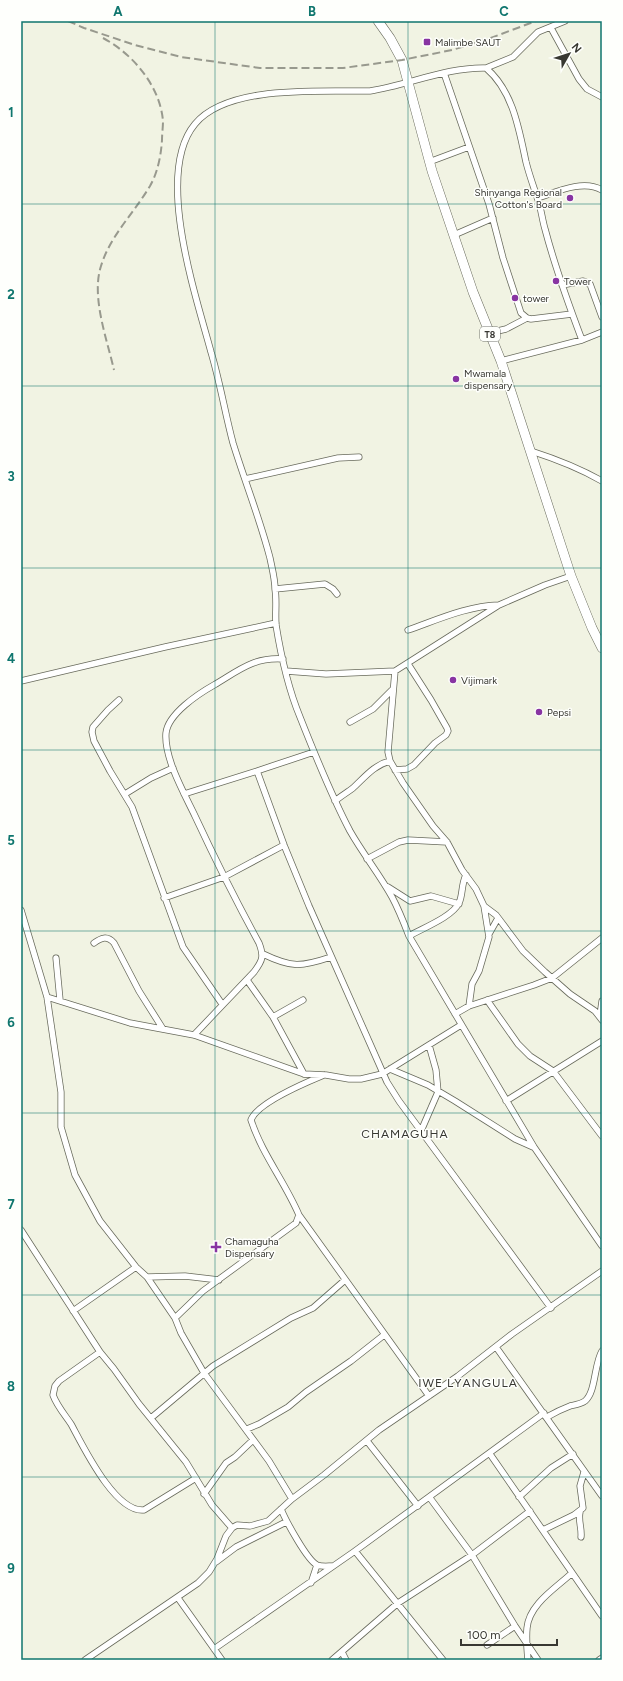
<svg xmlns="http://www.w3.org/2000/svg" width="623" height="1681" font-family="Figtree,sans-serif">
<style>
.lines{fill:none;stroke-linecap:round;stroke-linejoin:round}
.minor-casing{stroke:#686a5c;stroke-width:7}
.trunk-casing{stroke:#686a5c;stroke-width:10}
.minor{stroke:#fff;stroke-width:5.5}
.trunk{stroke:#fff;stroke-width:9}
.rail{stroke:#98998e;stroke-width:2;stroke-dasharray:8 4;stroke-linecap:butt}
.grid{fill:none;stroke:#0f766e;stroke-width:1;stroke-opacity:0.55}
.poi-dot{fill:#8834a2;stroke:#fefffc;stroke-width:1.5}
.labels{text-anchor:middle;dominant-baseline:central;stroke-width:3;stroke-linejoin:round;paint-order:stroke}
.shield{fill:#fefffc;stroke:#73746f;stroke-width:1}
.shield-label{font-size:9px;font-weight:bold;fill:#383832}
.poi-label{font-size:10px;fill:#383832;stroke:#fefffc;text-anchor:start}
.quarter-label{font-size:12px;letter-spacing:1px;fill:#383832;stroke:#fefffc}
.neatline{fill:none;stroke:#0f766e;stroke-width:1.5}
.grid-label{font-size:13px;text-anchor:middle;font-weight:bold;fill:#0f766e}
</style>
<rect width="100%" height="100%" fill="#f1f3e3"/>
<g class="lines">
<defs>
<path id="minor" d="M551,28L579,79L587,89L602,97
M486,68L513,57L538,32L565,21
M444,73L489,204L503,258L521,313L527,318L531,319L572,314
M429,162L469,147
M538,198C556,192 583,179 602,190
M454,235L493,218
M562,285L583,281L590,284L602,317
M489,333L506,329L527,318
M582,340C568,303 555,267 545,229C542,219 541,207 537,197C533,185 529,174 526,162C519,129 513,91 486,68C446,67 409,85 370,91C322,92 228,84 195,124C154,173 196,296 211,352C220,382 225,413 233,443C245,482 260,519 270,558C272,568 275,579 275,589C277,601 275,613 276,625C281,656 288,688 300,717C315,755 331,795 350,831C363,854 380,875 392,897C399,910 404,923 409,936L534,1147L602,1246
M501,361L582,340L602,332
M531,451C556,459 579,468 602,481
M245,479L338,458L359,457
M275,589L325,584L333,589L337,594
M408,630C437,620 467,606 499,605
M286,671L326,674L395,671L499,605L545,585L571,576
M395,671L388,752L390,761L403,783L433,826L447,842L462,870L476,889L484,906L496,915L523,951L545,972L570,994L595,1011L602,1020
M21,681L165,647L276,623
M119,700L108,710L93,727L92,732L94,741L110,771L132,807L183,947L222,1004
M350,722L373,709L392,690
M314,752L257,771L284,845L309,906L387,1082L399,1101L551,1308
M395,770L407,769L414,765L435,743L446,735L448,731L447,728L431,700L408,664
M125,794L151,778L173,768
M184,794L257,771
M335,801C341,796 348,792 353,788C365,777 374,765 390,761
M367,859L399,842L408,840L447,842
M388,887L410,901L431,896L459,904
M164,898L224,877L284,845
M21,910L47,997L61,1092V1127L75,1175L100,1221L136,1267L147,1277L175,1318L181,1333L204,1373L269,1461L292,1499
M489,934L498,918
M409,936C423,928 452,917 459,903C463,895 461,885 466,875
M94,943C101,938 107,935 114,943L139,991L163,1029
M263,954C292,968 301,967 331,957
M56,958L60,1000
M247,980L273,1017L304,1074
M47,997L130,1023L194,1035L304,1074L326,1075L349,1079H361L382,1074L461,1025
M487,1000L518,1044L530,1056L553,1071L602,1136
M469,1006L472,984L479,971L489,937L484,906
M455,1014L469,1006L534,985L552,978L602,938
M600,1016L602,1001
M273,1017L303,1000
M194,1035L254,972C263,960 264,956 259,943C236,901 215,859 195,816C184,793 164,758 166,733C168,714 198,694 214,685C238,671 253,657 283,659
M390,1069L428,1085L455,1101L515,1139L533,1147
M506,1101L602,1041
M421,1131L438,1092L436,1070L429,1045
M299,1215L429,1396
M21,1230L100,1352L114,1369L139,1404L186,1462L212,1505L232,1528
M147,1277L185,1276L219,1280
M73,1311L136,1267
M175,1318L203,1291L296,1223L299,1215C285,1182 262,1154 251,1120C257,1103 307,1082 324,1075
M496,1347L602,1496
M100,1352L59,1381L55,1386L53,1395C57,1406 65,1415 71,1424C83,1446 115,1513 144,1510L196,1478
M547,1417C554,1413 562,1409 570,1406C574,1405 581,1404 585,1401C596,1392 594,1364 602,1351
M151,1418L213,1366L291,1318L313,1308L345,1280
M247,1429L259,1424L288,1407L306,1392L351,1361L384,1335
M367,1441L418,1506
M490,1454L602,1616
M204,1494L226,1463L235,1457L253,1440
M519,1497L551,1468L573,1454
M430,1498L472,1555L515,1626L538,1660
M281,1509C286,1521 307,1560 317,1565C322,1567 328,1566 333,1566
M580,1512C578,1521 582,1528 581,1537
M543,1530L574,1515L583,1508L580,1486L584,1472
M355,1551L443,1660
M216,1562L236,1547L286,1522
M311,1583L317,1565
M178,1598L222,1660
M487,1645L515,1626
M214,1649L355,1551L544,1413
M342,1652L346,1660
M85,1660L198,1583L209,1572L217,1559L226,1536L232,1528L237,1525L250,1526L268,1521L292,1499L324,1475L379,1430L458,1376L512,1334L602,1271
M332,1660L398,1603L472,1555L530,1511
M528,1660C527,1650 526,1638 527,1628C529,1604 556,1588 572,1573
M599,1660L602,1658"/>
<path id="trunk" d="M378,21L390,38L402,60L432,171L473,292L501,361L571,576L592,628L602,648"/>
</defs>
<use href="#minor" class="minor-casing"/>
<use href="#trunk" class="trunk-casing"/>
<use href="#minor" class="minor"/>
<use href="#trunk" class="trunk"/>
<path class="rail" d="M68,21L84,28L135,45L181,57L260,68H343L402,60L452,50L488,39L536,21
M103,38C133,54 160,86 163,121C163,127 162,134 162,140C161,155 158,172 150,186C134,213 110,236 101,266C91,297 107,339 114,370"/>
</g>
<path class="grid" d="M215,21V1660M408,21V1660M21,204H602M21,386H602M21,568H602M21,750H602M21,931H602M21,1113H602M21,1295H602M21,1477H602"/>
<g class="poi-dot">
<rect x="423" y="38" width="8" height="8" rx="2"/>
<circle cx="570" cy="198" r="4"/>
<circle cx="556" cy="281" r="4"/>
<circle cx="515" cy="298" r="4"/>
<circle cx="456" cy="379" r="4"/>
<circle cx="453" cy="680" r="4"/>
<circle cx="539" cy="712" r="4"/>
<path d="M214 1241h4v4h4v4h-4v4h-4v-4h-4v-4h4z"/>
</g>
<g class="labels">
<rect class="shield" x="480" y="327" width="20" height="14" rx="3"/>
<g class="shield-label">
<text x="490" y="334">T8</text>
</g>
<g class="poi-label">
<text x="435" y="42">Malimbe SAUT</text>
<text x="562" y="192" text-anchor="end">Shinyanga Regional<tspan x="562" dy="12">Cotton's Board</tspan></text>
<text x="564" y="281">Tower</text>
<text x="523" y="298">tower</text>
<text x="464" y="373">Mwamala<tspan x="464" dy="12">dispensary</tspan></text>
<text x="461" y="680">Vijimark</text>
<text x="547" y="712">Pepsi</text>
<text x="225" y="1241">Chamaguha<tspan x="225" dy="12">Dispensary</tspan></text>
</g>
<g class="quarter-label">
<text x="405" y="1134">CHAMAGUHA</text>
<text x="468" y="1383">IWE LYANGULA</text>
</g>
</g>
<rect width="623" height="1681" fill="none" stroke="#fefffc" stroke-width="44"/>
<g transform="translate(569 54) rotate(51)" stroke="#fefffc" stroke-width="3" paint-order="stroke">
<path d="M0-3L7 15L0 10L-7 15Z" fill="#383832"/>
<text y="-6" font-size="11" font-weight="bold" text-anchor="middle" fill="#383832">N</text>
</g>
<path d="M461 1639v6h96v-6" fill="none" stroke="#383832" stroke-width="2"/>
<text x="467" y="1639" font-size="12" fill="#383832" stroke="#fefffc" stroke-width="3" paint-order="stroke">100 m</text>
<rect x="22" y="22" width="579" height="1637" class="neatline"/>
<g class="grid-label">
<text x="118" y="16">A</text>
<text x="312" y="16">B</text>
<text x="504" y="16">C</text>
<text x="11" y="117">1</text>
<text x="11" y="299">2</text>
<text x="11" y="481">3</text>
<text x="11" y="663">4</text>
<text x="11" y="845">5</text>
<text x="11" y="1027">6</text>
<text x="11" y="1209">7</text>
<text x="11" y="1391">8</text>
<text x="11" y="1573">9</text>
</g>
</svg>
